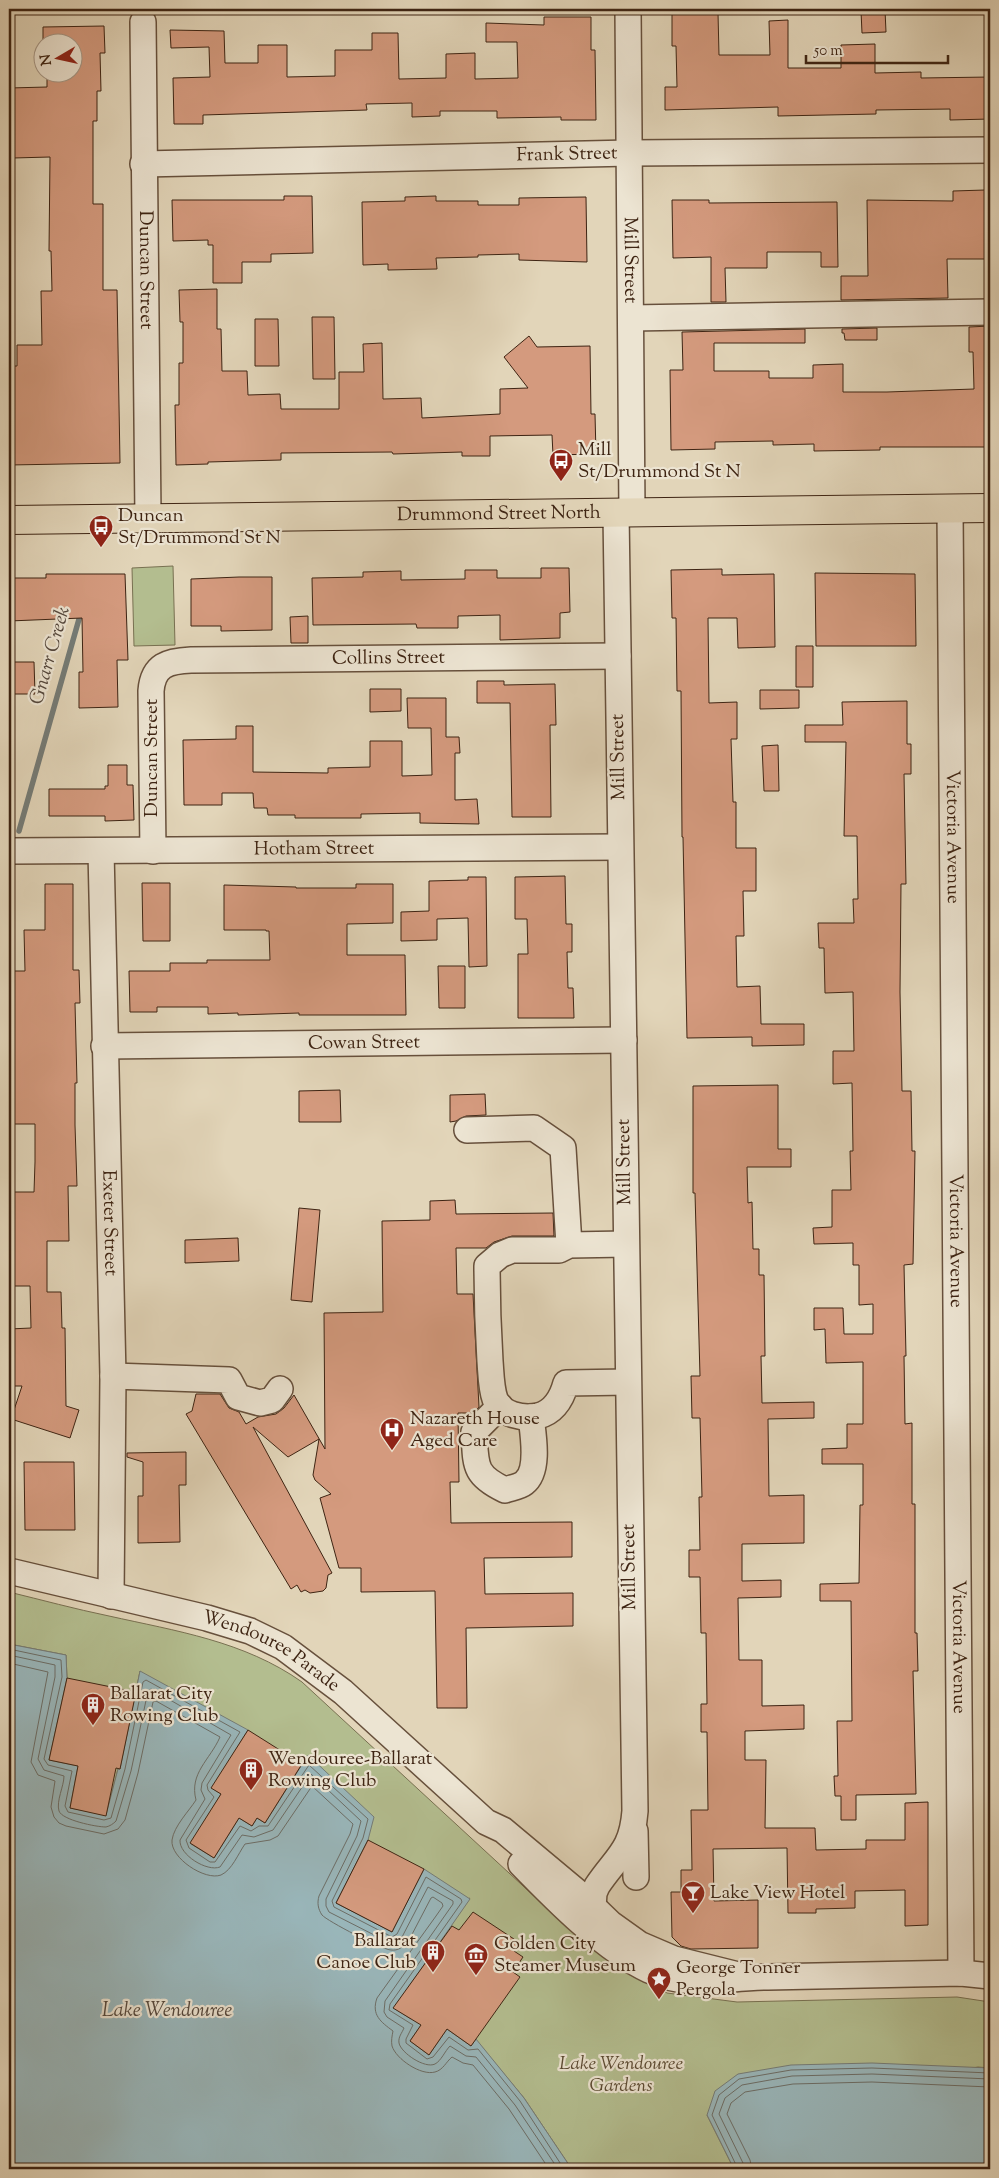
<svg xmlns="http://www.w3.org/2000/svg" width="999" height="2178" font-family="'Sorts Mill Goudy',serif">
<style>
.green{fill:#b3bd8f;stroke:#787051}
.water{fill:#99b6ba;stroke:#757c77}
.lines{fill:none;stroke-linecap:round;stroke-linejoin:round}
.shore{stroke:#6c6d66;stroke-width:1}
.stream{stroke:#757c77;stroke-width:5.5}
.building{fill:#d49a7e;stroke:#3e2413}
.minor-casing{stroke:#67503c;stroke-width:28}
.major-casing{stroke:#3e2413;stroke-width:30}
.minor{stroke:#ece4d2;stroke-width:25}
.major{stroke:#e2d5b9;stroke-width:28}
.labels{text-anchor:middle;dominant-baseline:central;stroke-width:4.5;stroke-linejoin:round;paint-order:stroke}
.street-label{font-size:19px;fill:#3e2413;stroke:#ece4d2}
.poi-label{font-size:19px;fill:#3e2413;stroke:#ece4d2;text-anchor:start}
.park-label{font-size:19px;font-style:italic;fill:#5b4a32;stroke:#ece4d2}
.water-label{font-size:20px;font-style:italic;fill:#55483d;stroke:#ece4d2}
</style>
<rect width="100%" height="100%" fill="#e2d5b9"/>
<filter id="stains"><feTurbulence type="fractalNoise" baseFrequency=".004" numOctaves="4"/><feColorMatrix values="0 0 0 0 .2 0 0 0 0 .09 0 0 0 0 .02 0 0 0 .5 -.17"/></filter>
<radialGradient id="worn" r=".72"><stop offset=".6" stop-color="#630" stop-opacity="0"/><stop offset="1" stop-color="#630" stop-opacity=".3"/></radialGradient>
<path class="green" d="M173,566L175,645L134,646L132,568Z
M9,1592C42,1600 75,1609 109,1616C176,1631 244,1641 302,1682L548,1909L598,1952L667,1993L737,2002L957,1997L990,2002V2068L978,2067L707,2115L734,2169H569V2165L524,2098L476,2040L471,2046L429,2055L410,2041L437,2002L411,2019L393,2008L470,1898L392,1932L336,1903L368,1840L302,1764L265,1823L252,1826L214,1858L190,1843L221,1794L211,1788L140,1671L120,1769H118L106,1816L70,1808L49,1760L67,1678L66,1655L9,1644Z"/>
<path class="water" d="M9,1644L66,1655L67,1678L49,1760L78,1766L70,1808L106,1815L118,1769H120L140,1671L248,1730L212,1788L221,1794L191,1844L214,1858L239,1818L252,1826L257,1818L265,1823L308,1755L374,1817L368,1840L336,1903L392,1932L424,1869L470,1899L394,2008L411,2019L429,1996L437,2002L410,2041L429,2055L447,2029L471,2046L476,2039L524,2098L569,2165V2169H9Z
M872,2063L990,2068V2169H734L707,2115L715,2091L738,2074L791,2065Z"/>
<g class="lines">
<path class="shore" d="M9,1649L61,1660L62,1677L44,1759L48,1765L72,1771L65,1806L68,1812L104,1820L111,1818L125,1769L143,1682L146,1680L240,1732L207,1785L208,1790L214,1797L186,1840L189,1848L210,1862H215L240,1826L251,1831L259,1826H268L309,1765L368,1819L363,1838L332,1901L334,1907L392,1937L397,1934L426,1877L461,1899L462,1902L390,2004L389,2010L413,2025L406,2039V2043L427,2059L433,2057L449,2037L468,2050L478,2049L520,2101L564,2169
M9,1655L55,1665V1677L38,1759L44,1770L64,1776C64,1786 56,1801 59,1811C62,1820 96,1827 106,1827C110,1826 113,1824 116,1821L131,1771L148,1691L151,1689L231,1735L202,1783L201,1790L205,1799L180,1840C179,1855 207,1872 220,1867L242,1835L254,1837L273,1830L311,1774L361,1821L357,1836L326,1899V1906L329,1912L386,1941L392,1943L402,1937L428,1887L453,1901V1904L385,2001L384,2012L387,2017L404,2028C402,2033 398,2037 399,2043C401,2053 425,2069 435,2064C441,2061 445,2051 450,2046L466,2056L476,2057L515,2105L558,2169
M9,1663L48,1672L31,1762L38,1775L55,1781L51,1807L54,1817L59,1823L66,1826L104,1834L118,1829L125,1820L138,1773L153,1702L156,1701L220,1737C210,1760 189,1773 196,1800C189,1811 174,1826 172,1840C170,1858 205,1881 221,1875C232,1870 238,1854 245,1844L270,1840L278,1836L312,1786L353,1824L350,1834L319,1896C317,1903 318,1909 322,1915C327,1921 383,1950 391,1950C398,1951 403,1947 408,1942L431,1898L433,1897L442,1903L443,1906L436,1916L377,1998C371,2015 381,2022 393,2031C392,2036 391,2041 392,2046C396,2059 421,2076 435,2072C443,2070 446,2062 452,2057L463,2063L473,2065L509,2109L549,2169
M738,2169L712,2115L719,2095L739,2079L791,2070L872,2068L990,2073
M744,2169L743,2163L719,2114L725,2098L742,2085L792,2076L872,2074L990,2079
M752,2169L750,2160L727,2114L731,2103L745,2092L793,2084L872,2082L990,2087"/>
<path class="stream" d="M19,831L81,612"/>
</g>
<path class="building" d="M885,10L886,32L862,33L861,11Z
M718,13L719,55H770L769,21L788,20V68H841V45L875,44V73L921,72V78L990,77V119L950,120V109L876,110V114L778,116V107L665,110V87H677L676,46H672V14Z
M544,17H591V50H595L596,120H561V117L497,118V111H440V116L412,117V103L366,104L367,110L203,115V124H174L173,78L210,77L209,47L171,48L170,30L224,31L225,63H258V45H287V77L335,76V50H372V33H398L399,79L446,78V54L475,53V79L518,78L517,42H486V23L544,25Z
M104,26L105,53H100L101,91H97V121H93V204H103V290H117L120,463L9,465V366H17V345H42L41,291H52L51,251H49L50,157L13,158L12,103L9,104V88L47,87V72H72V42H43V27Z
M985,190L986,259H947L948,298L841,300V276H868L867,200L953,201V191Z
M284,196H312L313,253L271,254V262H242V283H213V245H208V240L173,241L172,200H284Z
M436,196V201H478V205H519V198L586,197L587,262L519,260V254L478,255V257L436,258L437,269L388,270V264L363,265L362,202L405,201V197Z
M672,200H709V203L837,202L838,267H821V252H767V268H725L726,302H711V257L673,258Z
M217,289V329H221L222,371H247L248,395L280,394L281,409H339V372H364L363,344L382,343L383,399L421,398L422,418L500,414V389L528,388L504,357L529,336L537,347L590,346L591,414H595L596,454L553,455L552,435L490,436V456H462V452L393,454L392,452L281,453V460L208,462V464L176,465L175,405H179V363H183V322H180L179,290Z
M312,317H334L335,379H313Z
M255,319H278L279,366H255Z
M990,326V447H880V450L814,451V444L773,445V441L715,442V449L671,450L670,370H683L682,332L805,329V343H714V371H769V378H813V365L843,364V392H887L974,389L973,352H969V327Z
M877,328V340H845L844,333H842V329Z
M541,568H569L570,612L560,613V638L500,640V615L458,616V628H417L416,624L313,625L312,578L363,577V572L401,571V580L465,579V570H497V578H541Z
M722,569V575L774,574L775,647L738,648L737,618H708L709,703L737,702V739H731L733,802H736V848H756V891H743L744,936H736L737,987L760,986L761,1024H804V1045L752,1046V1037L687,1038L683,837H682L681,691H677L676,618H672L671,570Z
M815,573L915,574L916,646H816Z
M46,574H125L128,660H117L118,707L79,708V672H83L82,618L9,621V578H46Z
M239,577H272V630L221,631V626H191V579Z
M308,616V643H291L290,617Z
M796,646H813V687H796Z
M9,662H34L35,694H9Z
M477,681H504V685L555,684L556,725H550L551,817H512L510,703H477Z
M370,689H401V711L370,712Z
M760,690H799V708L760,709Z
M407,698H446V737H459L460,753H455V800L477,799L479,824L420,823V813L361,814V818H295V815H268L267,808H254L253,793H222V805H184L183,740L236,739V726H253V772L328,773V768L370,767V741H402V776L432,775L431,728H408Z
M907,701V744H911V774H904L906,884H901L900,992L902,1091H911L912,1151H915L913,1264L904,1265L906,1356H904L905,1424L912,1423V1504H915V1633H917L918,1671H913L916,1794L856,1795V1820H841V1796H835L834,1776H838L837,1721H852L851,1601H820V1584L859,1583L860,1505H863V1464H822V1449L847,1448V1424H863V1362L826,1363L825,1329L814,1330V1308H843L844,1334H873V1304L859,1305V1265H853V1243L814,1244L813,1228L832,1227V1190H851L850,1151H853L852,1083L833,1084V1051H854L853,992L825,993L824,948H819L818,923H854L853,899H858L857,836H844L846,742H805V725H843L842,702Z
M778,745L779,791H764L762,746Z
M108,765H127V785H133L134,820L105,821V816H49V789H105V786H108Z
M565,876L566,924H572V952H567L568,988H573L574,1018H518V954H528L527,919H515V877Z
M468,877H486L487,966L469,967L468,918L437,919V940L401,941V912L429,911V881L468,880Z
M142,883H170V941H143Z
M45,884H73V970H79L80,1003H75L77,1083H75V1125L77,1186H68L69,1241H47V1292H61L62,1328H65L66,1406L79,1410L70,1438L11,1419L22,1386H9V1329L31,1328L30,1286H9V1253H14L13,1192H34L35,1162V1124H9V971H25L24,930H45Z
M356,884H393V923L347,924V955H405L406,1015H299V1013L238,1015V1013L208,1014V1007H157V1012H130L129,971H170V963H207V960H270L269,931H266V930H224V885L296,887V888H356Z
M438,966H465V1008H439Z
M778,1085V1149H791V1167H747L748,1203L752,1202L753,1249H759V1275H764L765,1356H761L762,1403L814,1402V1418L768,1419L769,1496L804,1495V1543L742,1544V1581L781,1580V1597L738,1598L739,1660H762V1706L804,1705V1729L745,1731V1760H766L765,1828H815L816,1850L866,1849V1840H905V1803L928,1802V1925L905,1926V1890L855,1891V1908L816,1909V1913H788L787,1848L713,1849L714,1901L758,1900V1948L691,1949L681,1946L672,1937L671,1892H681V1870H692L691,1810H708L707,1732H701V1704H707L706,1633H701L700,1577H689V1550H700L699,1497H702L700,1418H692L691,1376H700L695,1193H693V1086Z
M340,1090L341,1122H299V1091Z
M485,1094L486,1115L466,1116L456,1121L450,1122V1095Z
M455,1200L456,1214L553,1213L554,1236H512L494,1242L486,1248H456L457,1294H473L479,1407L473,1413H458L459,1482H450L451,1523L572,1522V1557L484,1558L485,1594L573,1593V1626L466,1628L467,1708H437L435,1591L361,1592V1568H339L320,1498L331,1494L315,1480L313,1475L319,1439L288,1457L253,1427L332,1573L328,1575L326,1588L323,1591L310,1593L305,1590L301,1592L297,1585L291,1589L186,1414L192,1411L196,1394H220L229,1408L239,1412L246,1424L258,1417L276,1414L284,1408L294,1395L325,1449L324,1313L383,1312L382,1221L430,1220V1201Z
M299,1208L320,1210L312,1302L291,1300Z
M238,1238L239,1261L185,1263V1240Z
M186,1452V1485H179L180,1542L138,1543V1496H143V1462L127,1457V1453Z
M24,1462H74L75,1530H25Z
M67,1678L136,1692L120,1769L116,1768L106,1816L70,1808L78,1766L49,1760Z
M248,1730L302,1764L265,1823L257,1818L252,1826L239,1818L214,1858L190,1843L221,1794L211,1788Z
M368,1840L424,1869L392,1932L336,1903Z
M473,1912L520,1943L514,1951L523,1957L513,1972L520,1977L471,2046L447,2029L429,2055L410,2041L421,2025L393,2008L452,1926L459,1930Z"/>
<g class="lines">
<defs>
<g id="minor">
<path id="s1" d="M628,9L632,513"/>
<path id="s2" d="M143,22L148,517"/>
<path id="s3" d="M143,164L630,153L990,150"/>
<path d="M631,318L990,312"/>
<path id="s4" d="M950,509L961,1973"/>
<path id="s5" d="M9,851L620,847"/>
<path id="s6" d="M101,851L113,1376L111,1596"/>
<path id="s7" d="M153,851L151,691C153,665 168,661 191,660L618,656"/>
<path id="s8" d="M104,1046L624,1040"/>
<path d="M467,1130L534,1128L563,1148L569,1245"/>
<path d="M626,1244L569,1245L559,1250H512L500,1255L487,1266C487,1298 488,1329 490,1361C491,1373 491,1388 495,1399C501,1415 523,1419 538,1416C554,1412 562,1398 566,1383L628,1382"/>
<path d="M113,1376L229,1380L238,1397L260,1403L272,1400L280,1389"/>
<path d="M500,1406L474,1432C476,1465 473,1475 505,1490C510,1488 519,1487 524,1483C540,1471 533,1434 531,1417"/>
<path id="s9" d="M9,1571L207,1618L250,1631L283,1647L343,1692L486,1822L503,1830L582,1896L611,1924L639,1944L674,1959L746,1977"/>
<path d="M635,1831L636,1877"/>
<path d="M521,1864C555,1899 605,1950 649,1970C694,1990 722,1977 768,1977C832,1976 897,1974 961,1973L990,1976"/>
<path d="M593,1907L594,1893L597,1886C617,1856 632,1851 635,1811L616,513"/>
</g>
<g id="major">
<path id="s10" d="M9,520L990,508"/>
</g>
</defs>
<use href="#minor" class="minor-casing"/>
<use href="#major" class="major-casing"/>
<use href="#minor" class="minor"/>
<use href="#major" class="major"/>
</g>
<defs>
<symbol id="bus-pin" viewBox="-11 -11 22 30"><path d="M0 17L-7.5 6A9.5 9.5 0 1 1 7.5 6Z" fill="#8f2418" stroke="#ece4d2"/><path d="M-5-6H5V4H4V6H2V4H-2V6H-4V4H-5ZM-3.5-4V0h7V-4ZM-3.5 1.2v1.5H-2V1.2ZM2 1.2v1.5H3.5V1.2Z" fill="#fff"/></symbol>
<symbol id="hospital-pin" viewBox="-11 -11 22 30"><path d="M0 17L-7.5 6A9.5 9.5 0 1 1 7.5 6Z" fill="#8f2418" stroke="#ece4d2"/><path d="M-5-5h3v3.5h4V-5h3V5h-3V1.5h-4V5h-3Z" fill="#fff"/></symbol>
<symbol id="building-pin" viewBox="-11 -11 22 30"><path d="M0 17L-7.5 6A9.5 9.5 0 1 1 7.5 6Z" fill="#8f2418" stroke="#ece4d2"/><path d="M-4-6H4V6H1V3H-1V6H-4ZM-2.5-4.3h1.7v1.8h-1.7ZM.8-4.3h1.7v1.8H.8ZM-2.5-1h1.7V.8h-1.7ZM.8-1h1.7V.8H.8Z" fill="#fff"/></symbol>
<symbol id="bar-pin" viewBox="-11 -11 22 30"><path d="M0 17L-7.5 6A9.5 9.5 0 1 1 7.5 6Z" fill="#8f2418" stroke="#ece4d2"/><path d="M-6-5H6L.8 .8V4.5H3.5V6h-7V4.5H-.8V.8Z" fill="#fff"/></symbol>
<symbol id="museum-pin" viewBox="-11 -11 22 30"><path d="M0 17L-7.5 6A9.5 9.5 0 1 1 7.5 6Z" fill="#8f2418" stroke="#ece4d2"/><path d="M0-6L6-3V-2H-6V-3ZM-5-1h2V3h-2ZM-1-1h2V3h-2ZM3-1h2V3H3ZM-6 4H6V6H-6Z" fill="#fff"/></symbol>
<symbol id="sight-pin" viewBox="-11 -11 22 30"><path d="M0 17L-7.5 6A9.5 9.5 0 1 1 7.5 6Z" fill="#8f2418" stroke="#ece4d2"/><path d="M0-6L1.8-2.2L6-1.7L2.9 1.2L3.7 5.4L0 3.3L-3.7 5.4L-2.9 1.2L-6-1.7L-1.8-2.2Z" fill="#fff"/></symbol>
</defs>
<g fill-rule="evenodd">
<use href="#bus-pin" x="547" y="447" width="28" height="38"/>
<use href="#bus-pin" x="87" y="513" width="28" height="38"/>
<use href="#hospital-pin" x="378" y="1416" width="28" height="38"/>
<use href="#building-pin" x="79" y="1691" width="28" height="38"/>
<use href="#building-pin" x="237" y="1756" width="28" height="38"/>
<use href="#bar-pin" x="679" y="1879" width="28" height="38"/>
<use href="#building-pin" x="419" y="1938" width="28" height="38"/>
<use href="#museum-pin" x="462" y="1941" width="28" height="38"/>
<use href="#sight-pin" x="645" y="1965" width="28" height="38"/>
</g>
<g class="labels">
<g class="street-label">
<text stroke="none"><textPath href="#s3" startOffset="424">Frank Street</textPath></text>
<text stroke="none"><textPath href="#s1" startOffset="251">Mill Street</textPath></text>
<text stroke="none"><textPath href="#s2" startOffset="248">Duncan Street</textPath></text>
<text stroke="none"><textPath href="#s10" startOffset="490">Drummond Street North</textPath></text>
<text stroke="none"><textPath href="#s7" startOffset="415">Collins Street</textPath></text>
<text transform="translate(619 757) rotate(-91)">Mill Street</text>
<text transform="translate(152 758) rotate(-90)">Duncan Street</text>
<text stroke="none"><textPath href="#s4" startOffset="328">Victoria Avenue</textPath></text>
<text stroke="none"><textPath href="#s5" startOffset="305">Hotham Street</textPath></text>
<text stroke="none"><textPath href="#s8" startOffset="260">Cowan Street</textPath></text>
<text transform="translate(625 1162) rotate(-91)">Mill Street</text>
<text stroke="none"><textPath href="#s6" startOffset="372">Exeter Street</textPath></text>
<text stroke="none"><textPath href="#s4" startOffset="732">Victoria Avenue</textPath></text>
<text transform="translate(630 1567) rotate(-91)">Mill Street</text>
<text stroke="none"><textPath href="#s4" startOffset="1138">Victoria Avenue</textPath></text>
<text stroke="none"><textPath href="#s9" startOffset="276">Wendouree Parade</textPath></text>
</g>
<g class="poi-label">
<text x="578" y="450">Mill<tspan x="578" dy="22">St/Drummond St N</tspan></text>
<text x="118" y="516">Duncan<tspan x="118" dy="22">St/Drummond St N</tspan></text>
<text x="410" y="1419">Nazareth House<tspan x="410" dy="22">Aged Care</tspan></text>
<text x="110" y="1694">Ballarat City<tspan x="110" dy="22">Rowing Club</tspan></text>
<text x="268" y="1759">Wendouree-Ballarat<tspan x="268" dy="22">Rowing Club</tspan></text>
<text x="710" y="1893">Lake View Hotel</text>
<text x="416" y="1941" text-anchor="end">Ballarat<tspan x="416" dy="22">Canoe Club</tspan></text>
<text x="494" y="1944">Golden City<tspan x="494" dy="22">Steamer Museum</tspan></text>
<text x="676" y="1968">George Tonner<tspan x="676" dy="22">Pergola</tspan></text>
</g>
<g class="park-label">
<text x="621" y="2064">Lake Wendouree<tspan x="621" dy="22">Gardens</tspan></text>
</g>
<g class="water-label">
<text transform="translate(51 656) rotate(-74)">Gnarr Creek</text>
<text x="167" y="2011">Lake Wendouree</text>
</g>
</g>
<rect width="999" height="2178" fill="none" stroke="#e2d5b9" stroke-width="30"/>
<rect x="10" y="10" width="979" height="2158" fill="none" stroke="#3e2413" stroke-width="2.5"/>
<rect x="15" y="15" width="969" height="2148" fill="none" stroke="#3e2413"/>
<g transform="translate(58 58) rotate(261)"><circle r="24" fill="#ece4d2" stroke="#a69786"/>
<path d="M0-4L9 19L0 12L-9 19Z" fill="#8f2418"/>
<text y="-8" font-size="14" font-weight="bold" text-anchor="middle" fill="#3e2413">N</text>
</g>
<path d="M806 55v8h142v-8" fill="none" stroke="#3e2413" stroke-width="2.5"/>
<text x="814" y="55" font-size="15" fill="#3e2413" stroke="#ece4d2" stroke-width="4" paint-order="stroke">50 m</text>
<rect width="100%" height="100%" filter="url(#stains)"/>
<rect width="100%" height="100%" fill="url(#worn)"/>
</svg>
